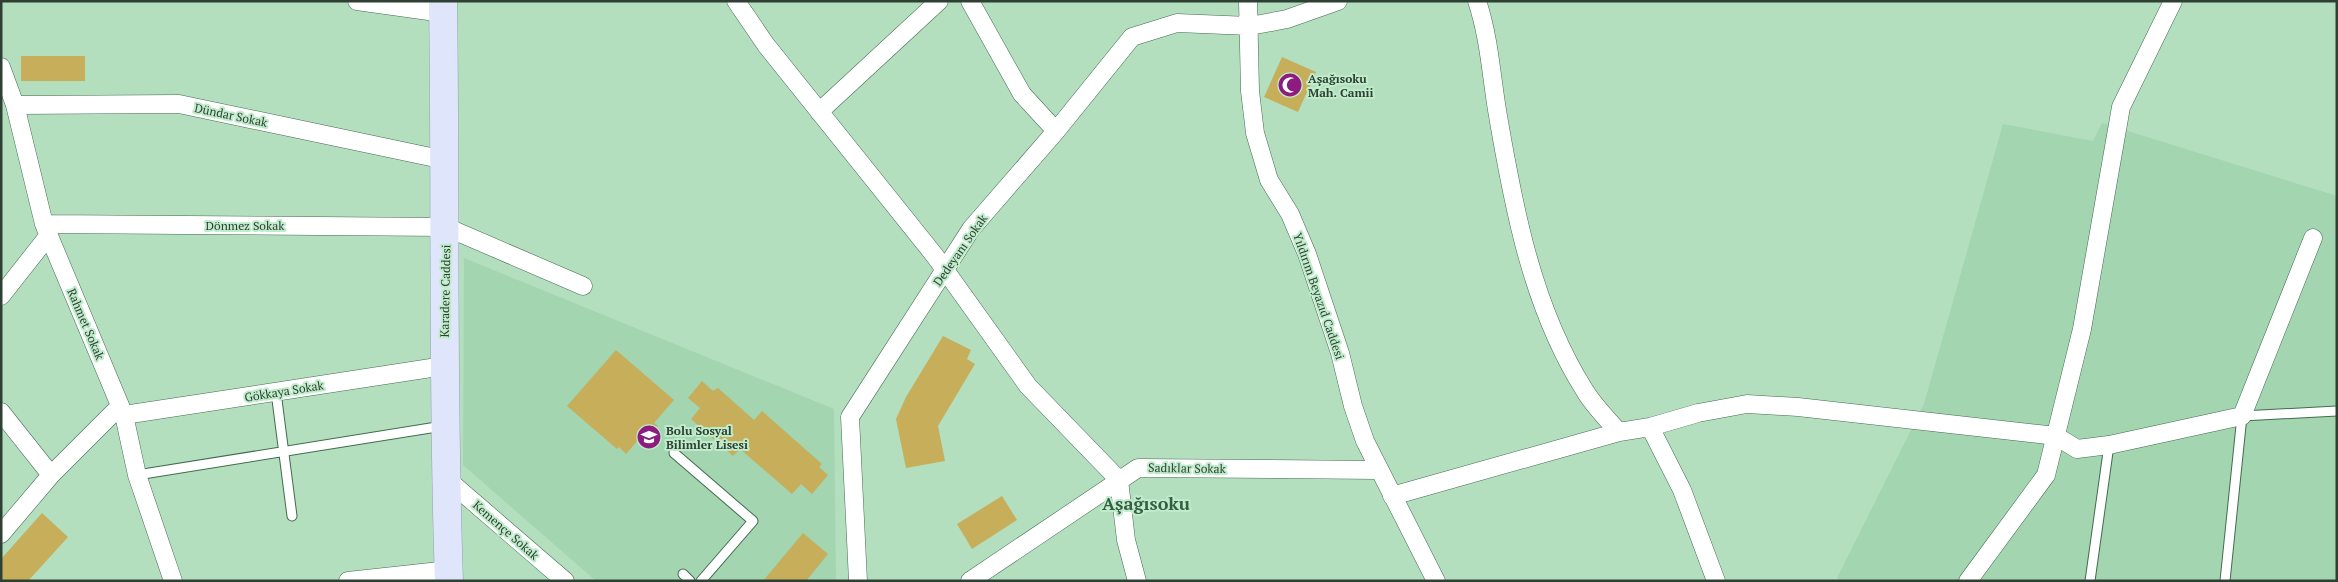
<svg xmlns="http://www.w3.org/2000/svg" width="2338" height="582" font-family="'PT Serif',serif">
<style>
.built{fill:#a2d5b0}
.building{fill:#c7ae5a}
.lines{fill:none;stroke-linecap:round;stroke-linejoin:round}
.service-casing{stroke:#436b4f;stroke-width:11}
.minor-casing{stroke:#436b4f;stroke-width:19}
.primary-casing{stroke:#93a0b2;stroke-width:29}
.service{stroke:#fff;stroke-width:9}
.minor{stroke:#fff;stroke-width:18}
.primary{stroke:#dfe5fa;stroke-width:28}
.labels{text-anchor:middle;dominant-baseline:central;stroke-width:4;stroke-linejoin:round;paint-order:stroke}
.poi-label{font-size:12px;font-weight:bold;fill:#2e4033;stroke:#c0eccc;text-anchor:start}
.street-label{font-size:12px;fill:#2e4033;stroke:#c0eccc}
.district-label{font-size:18px;font-weight:bold;fill:#375e43;stroke:#c0eccc}
</style>
<rect width="100%" height="100%" fill="#b3dfbf"/>
<path class="built" d="M2102,123L2337,196V581H1840L1837,578L1924,404L2003,124L2093,141Z
M464,258L834,409L836,581H596L463,465Z"/>
<path class="building" d="M21,56H85V81H21Z
M1282,57L1316,72L1298,112L1264,97Z
M943,336L971,350L967,359L975,364L938,426L945,461L906,468L896,419L906,397Z
M616,350L674,400L654,423L658,426L649,436L645,432L626,454L619,447L617,449L567,406Z
M702,381L713,391L718,388L754,420L762,411L822,464L819,467L828,475L812,494L801,484L792,494L740,449L733,456L691,419L700,408L688,398Z
M1002,496L1017,520L972,549L957,524Z
M42,513L68,537L28,581H1V559Z
M803,533L828,554L806,581H763Z"/>
<g class="lines">
<defs>
<path id="service" d="M276,392L292,516
M674,453L753,521L701,581
M137,475L443,426
M683,574L690,581
M2090,581L2109,445
M2225,581L2242,416L2337,411"/>
<path id="minor" d="M357,1L443,13
M736,1L766,45L935,256L1028,386L1119,480L1126,540L1137,581
M970,1L1022,94L1056,131
M1248,1L1250,91L1255,133L1269,180L1290,214L1307,254L1340,353L1353,406L1365,441L1436,581
M1477,1C1489,37 1491,73 1497,110C1513,205 1532,308 1585,391C1594,406 1607,419 1619,432
M1,67L15,105L44,224L124,415L137,475L173,581
M15,105L179,104L445,160
M819,112L939,1
M44,224L446,227L583,286
M1,296L49,235
M1,412L51,475L1,534
M124,415L444,366
M1650,427L1682,490L1716,581
M51,475L120,406
M448,480L565,581
M1392,496L1619,432L1650,427L1698,413L1747,404L1798,407L2056,436L2077,449L2109,445L2242,416L2313,238
M348,581L449,570
M858,581L850,417L971,229L1056,131L1132,37L1177,23L1250,26L1287,19L1338,1
M970,581L1138,468L1378,470
M1968,581L2046,475L2082,329L2121,107L2173,1"/>
<path id="primary" d="M443,1C446,194 442,388 449,581"/>
</defs>
<use href="#service" class="service-casing"/>
<use href="#minor" class="minor-casing"/>
<use href="#primary" class="primary-casing"/>
<use href="#service" class="service"/>
<use href="#minor" class="minor"/>
<use href="#primary" class="primary"/>
</g>
<defs>
<symbol id="mosque-disc" viewBox="-11 -11 22 22"><circle r="9.5" fill="#8c1c7f" stroke="#c0eccc"/><path d="M3.5-4.9A6 6 0 1 0 3.5 4.9A5 5 0 1 1 3.5-4.9Z" fill="#fff"/></symbol>
<symbol id="school-disc" viewBox="-11 -11 22 22"><circle r="9.5" fill="#8c1c7f" stroke="#c0eccc"/><path d="M0-5L7-2L0 1L-7-2ZM-4 1L0 2.5L4 1V4Q0 6-4 4Z" fill="#fff"/></symbol>
</defs>
<g fill-rule="evenodd">
<use href="#mosque-disc" x="1276" y="71" width="28" height="28"/>
<use href="#school-disc" x="635" y="423" width="28" height="28"/>
</g>
<g class="labels">
<g class="poi-label">
<text x="1308" y="78">Aşağısoku<tspan x="1308" dy="14">Mah. Camii</tspan></text>
<text x="666" y="430">Bolu Sosyal<tspan x="666" dy="14">Bilimler Lisesi</tspan></text>
</g>
<g class="street-label">
<text transform="translate(231 115) rotate(12)">Dündar Sokak</text>
<text x="245" y="225">Dönmez Sokak</text>
<text transform="translate(960 250) rotate(-55)">Dedeyanı Sokak</text>
<text transform="translate(445 291) rotate(-89)">Karadere Caddesi</text>
<text transform="translate(1319 296) rotate(71)">Yıldırım Beyazıd Caddesi</text>
<text transform="translate(86 324) rotate(67)">Rahmet Sokak</text>
<text transform="translate(284 391) rotate(-9)">Gökkaya Sokak</text>
<text transform="translate(1187 468) rotate(1)">Sadıklar Sokak</text>
<text transform="translate(506 530) rotate(41)">Kemençe Sokak</text>
</g>
<g class="district-label">
<text x="1146" y="503">Aşağısoku</text>
</g>
</g>
<rect width="2338" height="582" fill="none" stroke="#2e4033" stroke-width="5"/>
</svg>
